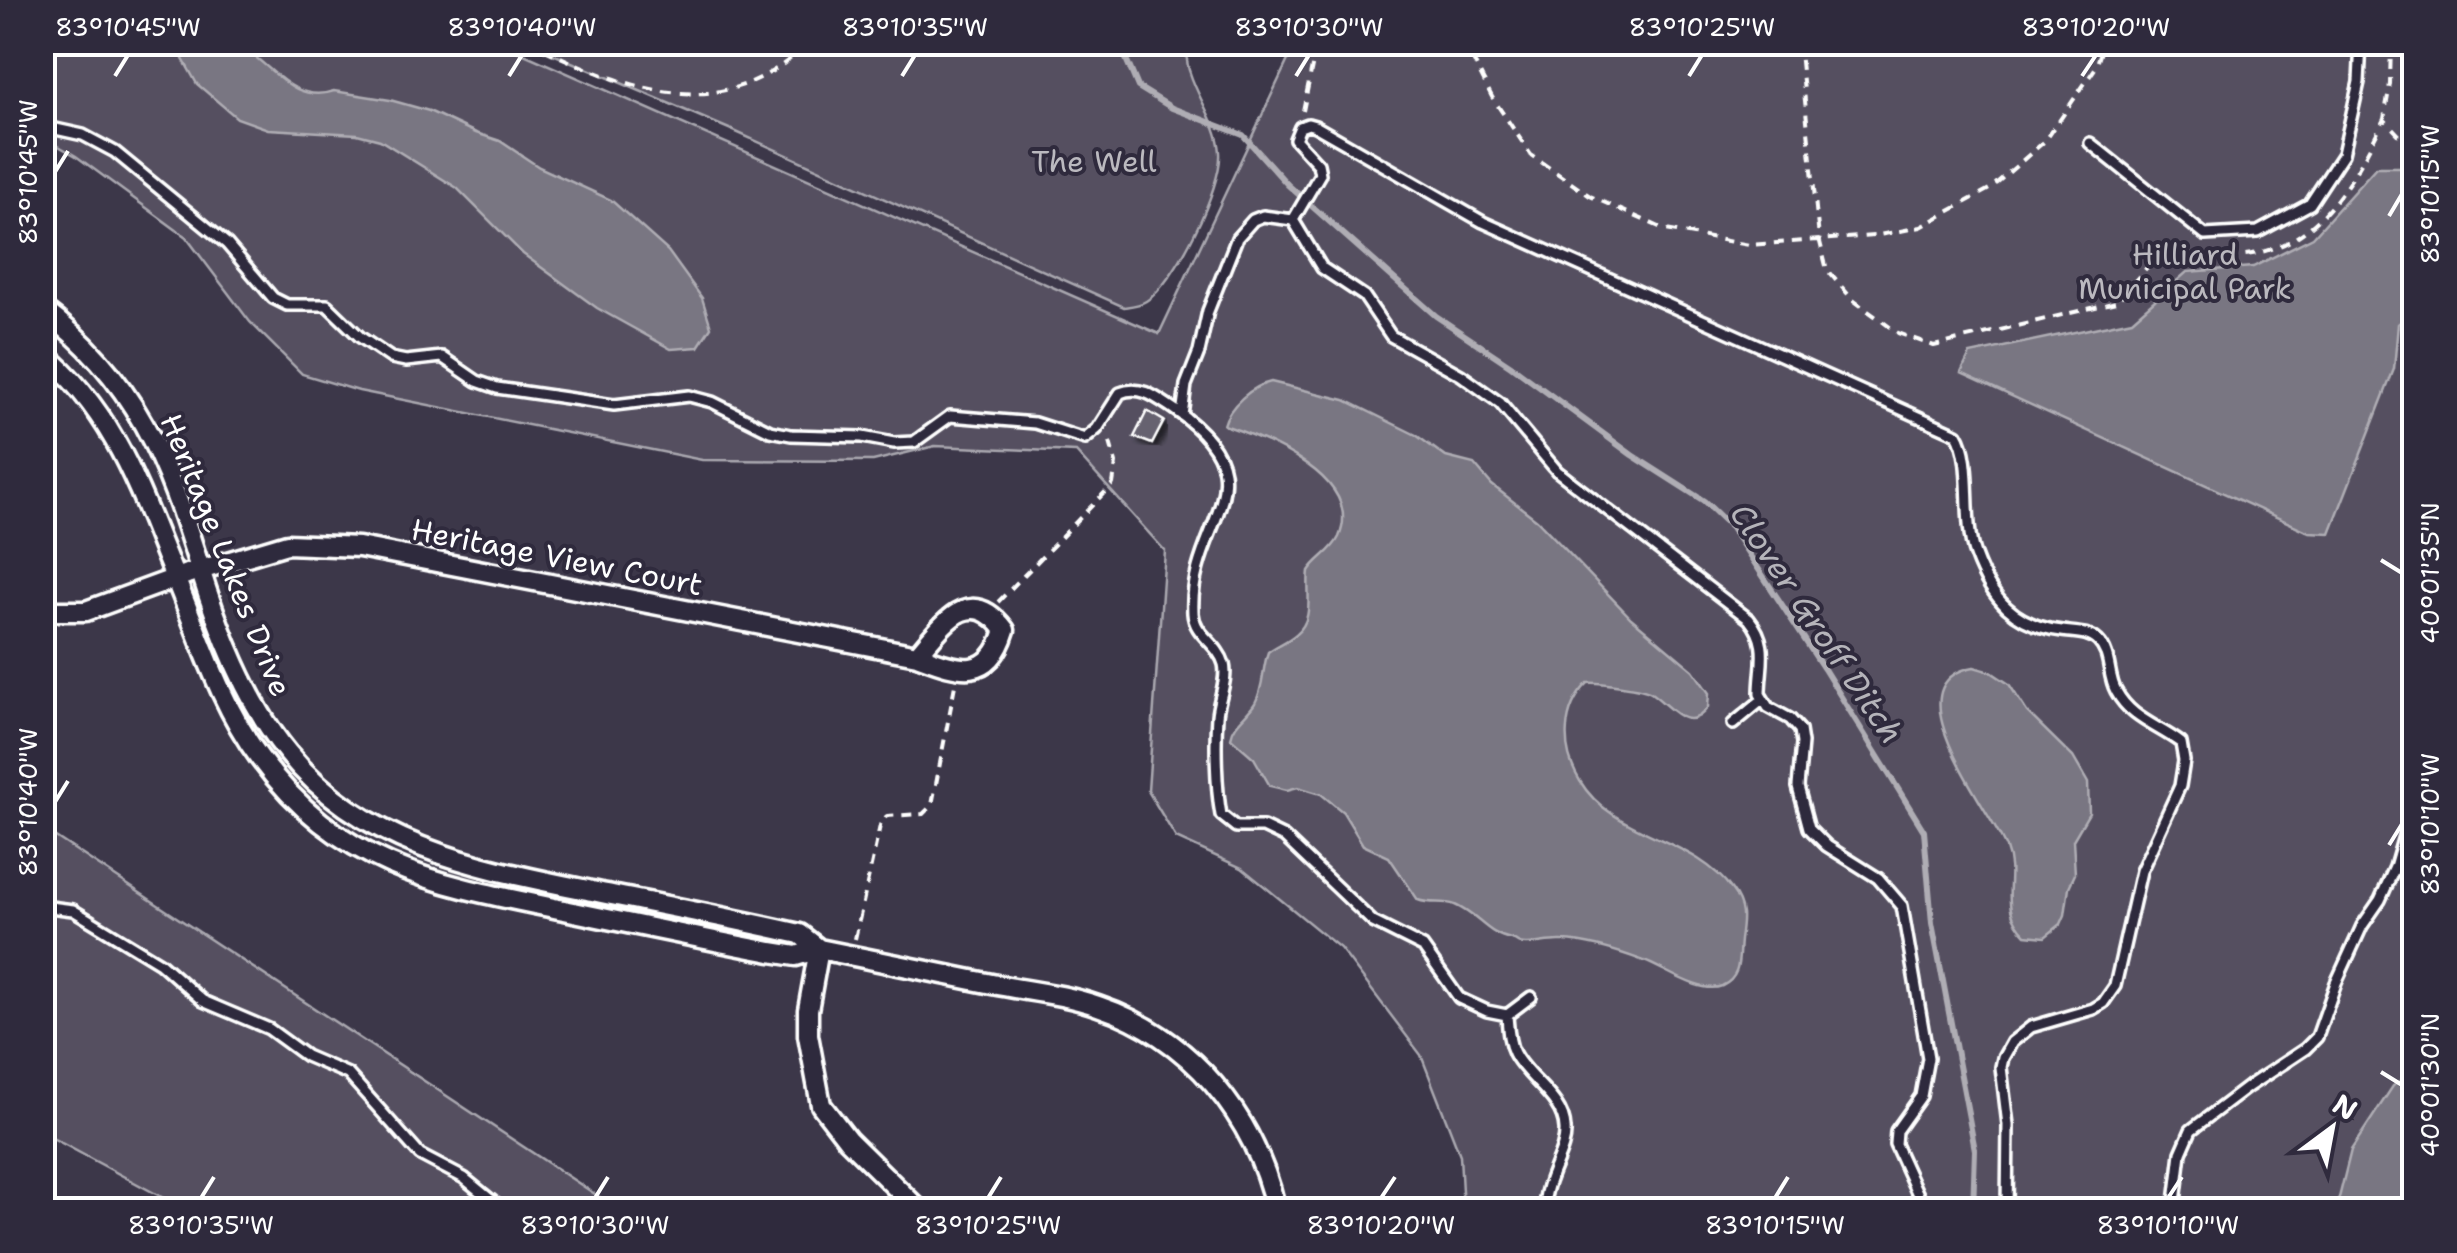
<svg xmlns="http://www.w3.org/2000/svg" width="2457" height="1253" font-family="'Shantell Sans',sans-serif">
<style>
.green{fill:#555060;stroke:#aaa8b0;stroke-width:2.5}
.water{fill:#797682;stroke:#afadb4;stroke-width:2.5}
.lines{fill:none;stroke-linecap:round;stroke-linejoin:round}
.stream{stroke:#afadb4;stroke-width:6}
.building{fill:#666270;stroke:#fff;stroke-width:2.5;filter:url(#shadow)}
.service-casing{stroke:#fff;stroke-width:16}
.minor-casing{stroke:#fff;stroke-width:25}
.path{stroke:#fff;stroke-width:4;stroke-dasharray:10 8;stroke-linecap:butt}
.service{stroke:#2f2a3d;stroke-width:9}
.minor{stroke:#2f2a3d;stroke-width:18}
.ticks{fill:none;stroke:#fff;stroke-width:4}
.labels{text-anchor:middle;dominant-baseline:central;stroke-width:8;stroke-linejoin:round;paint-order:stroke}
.park-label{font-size:30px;fill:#bbb9bf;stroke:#2f2a3d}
.street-label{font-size:30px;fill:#fff;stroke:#2f2a3d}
.water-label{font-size:32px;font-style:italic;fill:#b5b4ba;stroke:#2f2a3d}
.neatline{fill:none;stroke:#fff;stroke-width:4}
.ticks-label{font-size:25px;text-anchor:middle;fill:#fff}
</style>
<defs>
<filter id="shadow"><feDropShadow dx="5" dy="5" stdDeviation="2.5" flood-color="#0009"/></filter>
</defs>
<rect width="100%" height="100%" fill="#3c3749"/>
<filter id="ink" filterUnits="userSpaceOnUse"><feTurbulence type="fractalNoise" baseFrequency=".01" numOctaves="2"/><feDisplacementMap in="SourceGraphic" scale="20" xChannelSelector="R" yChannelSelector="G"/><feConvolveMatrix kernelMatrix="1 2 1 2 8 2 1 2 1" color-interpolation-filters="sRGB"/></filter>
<g filter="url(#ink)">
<path class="green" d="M42,43H499L1159,334L1296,43H2414V1210H1463L1460,1155L1421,1055L1340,948L1242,868L1176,838L1148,791L1165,551L1076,452L935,446L873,461L702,460L359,391L302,374L250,322L186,237L76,156L43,137Z
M527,43H1185C1187,52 1186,64 1190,73C1198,99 1218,124 1220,152C1223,185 1175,284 1146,301C1140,305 1131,306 1124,307L734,131Z
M42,828L619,1210H186L43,1133Z"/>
<path class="water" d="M182,43C197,42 215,40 230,43C265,51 287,107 334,91L390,100L429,111L476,133L500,141L539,167L611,200L668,251L702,298L711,327L698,347L671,349L597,308L523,254L457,188L380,140L357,134L268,129L237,118L197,84L183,59Z
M2376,167H2414V311L2398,324L2394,369L2330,533L2309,532L1961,373L1970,354L2132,320L2187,272L2253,267L2313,237Z
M1271,382L1345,400L1416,435L1446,457L1474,464L1492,485L1537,520L1631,618L1693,670L1709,693L1708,707C1688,736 1669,705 1651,693C1644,688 1597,682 1588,683C1561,709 1561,750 1580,781C1613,837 1695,837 1732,890C1745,907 1743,920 1740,940C1738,957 1742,977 1722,986C1700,995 1664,968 1644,961C1620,952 1588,942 1563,941C1550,940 1538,944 1525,944C1516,944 1520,941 1511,939C1488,935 1478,915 1455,905C1443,900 1431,905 1418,900L1389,857L1363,845L1343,812L1321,794L1298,787L1287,790L1270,786L1254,758L1231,738C1233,723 1247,716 1255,703C1264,687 1262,669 1268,652C1277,645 1287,642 1296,634C1315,619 1306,593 1309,571C1317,558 1332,552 1339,537C1364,478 1266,439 1224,425C1229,406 1252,386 1271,382Z
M1974,667L1991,672L2009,684L2027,712L2073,757L2088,783L2089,813L2073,840L2075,874L2069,887L2065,915L2061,924L2045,937L2026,935C1996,905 2019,881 2006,848C1990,809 1887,683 1974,667Z
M2414,1070V1210H2336L2351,1150L2393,1086Z"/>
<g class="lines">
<path class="stream" d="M1125,42L1124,54L1138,87L1172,108L1243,135L1288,185L1436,316L1511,366L1632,455L1704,501L1731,527L1824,669L1924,831L1932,923L1975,1150L1973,1210"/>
</g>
<path class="building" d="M1147,411L1164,421L1152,444L1134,437Z"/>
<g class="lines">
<defs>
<path id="service" d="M42,126L83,135L115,152L227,244L273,298L287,305H327L360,337L391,358L406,361L442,357L477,381L497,388L614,405L689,396L712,402L770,431L791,435L862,437L894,443L914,442L950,416L1035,423L1085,439L1097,429L1120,393C1141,384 1157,398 1175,410C1278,482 1188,522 1193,613C1194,635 1218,643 1224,664C1228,680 1218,700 1217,716C1215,744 1216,788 1221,815L1236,827H1263L1284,837L1373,922L1423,947L1459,998L1487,1011L1507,1015L1531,997
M2090,143L2205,235L2258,232L2310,204L2343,154L2359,82L2361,42
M1182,415L1186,385L1199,352L1208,311L1237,238L1253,220L1263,216L1293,220
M1733,724L1762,700
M42,906L73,910L160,963L203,1001L269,1029L306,1056L348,1074L420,1155L464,1178L503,1210
M1507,1015C1508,1027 1508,1041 1514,1053C1526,1078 1564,1098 1565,1129C1567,1152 1544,1178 1544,1210
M1925,1210L1895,1144L1896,1131L1921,1096L1928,1058L1902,906L1878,878L1827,846L1809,828L1798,787L1802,743L1800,730L1790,719L1768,707L1760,694C1760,664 1770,645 1749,619L1557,471L1500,403L1461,375L1391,336L1364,296L1322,268L1293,220L1320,174L1318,164L1295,139L1300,127L1308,124L1315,126L1483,222L1957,434C1974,461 1962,521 1975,555C1991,599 2015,626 2062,631C2074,633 2089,632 2098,641C2112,655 2107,675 2116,691C2131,719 2157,725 2181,743L2184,761L2180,786L2141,871L2115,986L2103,1003L2093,1009L2031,1027L2012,1042L2003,1058L2001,1067L2008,1125L2007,1210
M2174,1210L2181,1153L2191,1130L2249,1086L2305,1049L2317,1037L2336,983L2362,926L2380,900L2395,867L2408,822L2414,816"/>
<path id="minor" d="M42,309C135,377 168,463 200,569C219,631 246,702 288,753C364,847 480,868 592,891C661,905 731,918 800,934L819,949C877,961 935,973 992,984C1027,991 1064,994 1098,1006C1191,1037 1255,1116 1276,1210
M42,352C119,416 141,497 178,585C202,644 221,705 259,757C342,870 441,885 569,911C636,925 703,939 771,952L796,956L819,949
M42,611H86L187,574L287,544L359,547L917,655C958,670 989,683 1005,630C969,583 943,625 917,655
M819,949L808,1010V1035L821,1105L848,1140L919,1210"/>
</defs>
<use href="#service" class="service-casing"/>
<use href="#minor" class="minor-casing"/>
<path class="path" d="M528,42C625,88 721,130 809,42
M1464,42L1492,97L1531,155L1590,196L1666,230L1749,245L1874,236L1921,227L1991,188L2046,140L2096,67L2104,42
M1799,42L1819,238L1827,270L1853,300L1898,333L1934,346L2116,302L2159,254C2187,254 2218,258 2245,255C2319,247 2354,179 2384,119
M2391,42L2390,84L2384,119L2414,151
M1303,111L1317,42
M998,602L1113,484L1116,463L1108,435
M855,939L881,821L887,816L923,814L932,805L955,685"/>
<use href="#service" class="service"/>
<use href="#minor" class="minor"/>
</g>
</g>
<path class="ticks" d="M115,76L128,55M509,76L522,55M902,76L915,55M1296,76L1309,55M1689,76L1702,55M2082,76L2096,55M55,172L68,151M2389,216L2402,194M2381,560L2402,573M55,802L68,781M2389,845L2402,824M2381,1072L2402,1085M201,1198L214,1177M595,1198L608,1177M988,1198L1001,1177M1381,1198L1395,1177M1775,1198L1788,1177M2168,1198L2182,1177"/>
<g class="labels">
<g class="park-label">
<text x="1094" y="161">The Well</text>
<text x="2185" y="254">Hilliard<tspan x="2185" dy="34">Municipal Park</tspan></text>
</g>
<g class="street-label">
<text transform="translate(226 555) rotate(68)">Heritage Lakes Drive</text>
<text transform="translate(557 557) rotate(11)">Heritage View Court</text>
</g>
<g class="water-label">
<text transform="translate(1817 623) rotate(56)">Clover Groff Ditch</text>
</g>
</g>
<rect width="2457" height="1253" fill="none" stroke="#2f2a3d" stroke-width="110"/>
<g transform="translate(2332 1128) rotate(32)" stroke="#2f2a3d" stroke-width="8" paint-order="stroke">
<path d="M0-8L18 38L0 25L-18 38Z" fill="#ffffff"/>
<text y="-15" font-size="28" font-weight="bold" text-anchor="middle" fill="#ffffff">N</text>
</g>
<rect x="55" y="55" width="2347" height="1143" class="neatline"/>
<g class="ticks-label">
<text x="128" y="36">83°10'45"W</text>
<text x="522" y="36">83°10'40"W</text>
<text x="915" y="36">83°10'35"W</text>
<text x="1309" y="36">83°10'30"W</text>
<text x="1702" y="36">83°10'25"W</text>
<text x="2096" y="36">83°10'20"W</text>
<text transform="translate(28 172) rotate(-90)" y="9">83°10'45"W</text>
<text transform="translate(2430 194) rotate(-90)" y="9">83°10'15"W</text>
<text transform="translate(2430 573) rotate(-90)" y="9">40°01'35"N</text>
<text transform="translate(28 802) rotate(-90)" y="9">83°10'40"W</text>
<text transform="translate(2430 824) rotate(-90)" y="9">83°10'10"W</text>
<text transform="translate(2430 1085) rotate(-90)" y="9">40°01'30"N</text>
<text x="201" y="1234">83°10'35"W</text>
<text x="595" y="1234">83°10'30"W</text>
<text x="988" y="1234">83°10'25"W</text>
<text x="1381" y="1234">83°10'20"W</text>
<text x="1775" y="1234">83°10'15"W</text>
<text x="2168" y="1234">83°10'10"W</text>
</g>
</svg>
